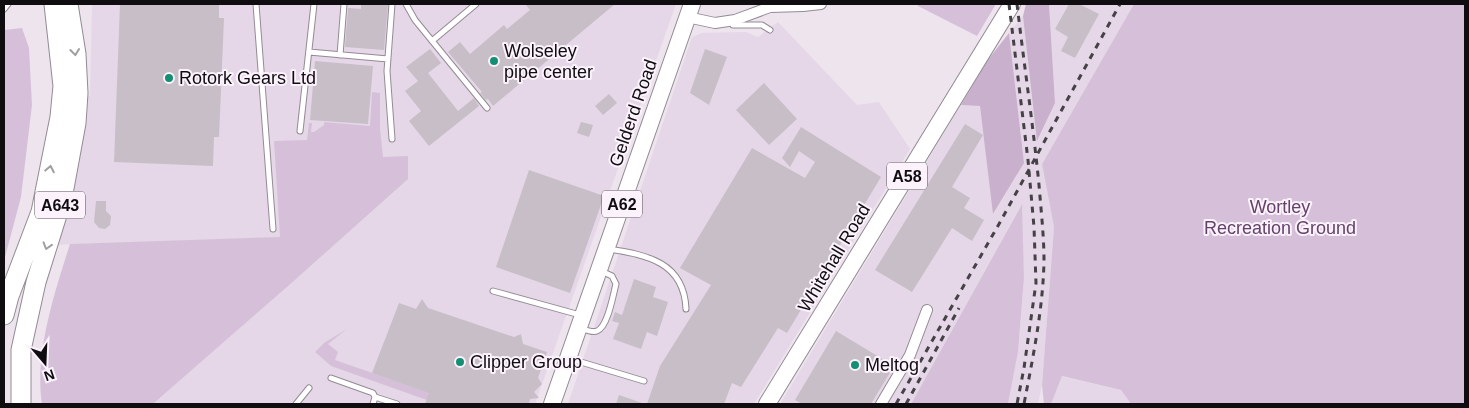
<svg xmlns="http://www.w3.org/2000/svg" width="1469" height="408" font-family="Helvetica,sans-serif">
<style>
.built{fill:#e5d7e7}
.green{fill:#d6c0d9}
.forest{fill:#c9b0cc}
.building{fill:#c7bec8}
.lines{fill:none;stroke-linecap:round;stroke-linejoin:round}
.lane-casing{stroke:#938b94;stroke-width:7}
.street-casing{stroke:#938b94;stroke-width:12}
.primary-casing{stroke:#938b94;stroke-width:18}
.highway-casing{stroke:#938b94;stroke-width:21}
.lane{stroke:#fff;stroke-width:5}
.street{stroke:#fff;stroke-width:10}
.primary{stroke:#fff;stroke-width:16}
.highway{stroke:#fff;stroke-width:19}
.rail{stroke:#454146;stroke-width:3;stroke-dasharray:6 6;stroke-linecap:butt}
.oneway{stroke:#9f9ea0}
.poi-dot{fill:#158f73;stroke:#fbf2fc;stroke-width:2}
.labels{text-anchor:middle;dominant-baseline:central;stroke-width:4;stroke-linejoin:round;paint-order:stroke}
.shield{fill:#fbf2fc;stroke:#565258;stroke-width:1}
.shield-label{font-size:16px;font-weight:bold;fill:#100d11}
.poi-label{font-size:18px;fill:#100d11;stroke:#fbf2fc;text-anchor:start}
.street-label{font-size:18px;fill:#100d11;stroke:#fbf2fc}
.park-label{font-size:18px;fill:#65426a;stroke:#fbf2fc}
</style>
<rect width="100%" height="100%" fill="#ede4ee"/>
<path class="built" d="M92,4H676L535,404H153L287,287L280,238L48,245L78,93L90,96Z
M1049,4H1134L1042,164L1054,227L1042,385L1038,404H1008L1018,352L1024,278L1021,205L911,404H780L961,105L980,106L994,213L1024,163L1009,33L1023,16L1038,140L1055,103Z
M778,22L857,105L879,102L910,149L754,404H568L692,37L702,33L746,32L758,37Z
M1061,376L1121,390L1131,404H1051Z"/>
<path class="green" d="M917,4H996L977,36L918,6Z
M1134,4H1465V404H1131L1121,390L1062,376L1051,404H1044L1042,385L1054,227L1042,164Z
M22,28L29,48L32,105L21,197L4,261V30Z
M372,92L380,93V128L383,157L408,156V179L287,287L153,404H42C34,354 55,291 70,244L280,237L274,141L307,140L309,123H312L311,132H314L324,125V122L370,126Z
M1022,204L1024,278L1018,352L1008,404H911Z
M347,329L328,344L338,352L335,360L462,404H438L331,366L315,352L324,343Z"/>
<path class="forest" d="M1026,4H1049L1055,103L1037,141L1023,16Z
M1009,33L1024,163L993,214L980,106L961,105L987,61Z"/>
<path class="building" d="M120,4H219V18H224L219,137H214L213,166L114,162Z
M361,4H388L384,50L345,47L348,8L361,9Z
M525,4H615L493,106L488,99L486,100L480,93L482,92L448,52L460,42L470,54L504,25L507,29L530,10Z
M1069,4H1079L1099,14L1075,58L1061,51L1068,37L1055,29Z
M430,49L441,63L428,73L458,111L474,98L479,106L429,146L409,121L421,111L405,91L418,81L406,67Z
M705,49L727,57L709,105L690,93Z
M315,61L373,66L368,124L310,120Z
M764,83L797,119L769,145L736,110Z
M609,94L617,103L603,115L595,106Z
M581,122L593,125L589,137L577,133Z
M965,124L983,135L952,187L970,198L964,208L984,220L972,241L952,228L912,292L875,270Z
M801,127L881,177L787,333L778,328L741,387L732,383L724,404H647L660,366L711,285L680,268L752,148L805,178L815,162L799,151L790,167L782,158Z
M529,170L604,196L570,293L496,267Z
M96,201H106V211L111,216L110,225L105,229L99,228L94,222Z
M634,279L656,287L653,297L668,302L657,336L647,332L641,349L613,339L619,323L612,321L615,312L622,315Z
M422,299L428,308L514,337L521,334L523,344L547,352L538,378L542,384L534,392L539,398L530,399L529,404H425L429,393L372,373L399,303L416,309Z
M836,331L894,366L871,404H802L795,400Z
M619,395L642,403V404H616Z"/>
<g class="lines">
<defs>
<path id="lane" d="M256,4L273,229
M406,4L415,20L487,108
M4,9L8,4
M733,25H762L770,30
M432,41L476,4
M309,52L388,59
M340,55L344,4
M300,131L314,4
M392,139L387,71L392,4
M609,249C647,255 684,262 686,309
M493,291L580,315
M581,328C586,330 592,333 597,331C608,327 613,295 616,284L612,276L601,271
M571,359L644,381
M331,378L373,393L375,397L373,404
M375,397L397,404
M296,404L309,388"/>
<path id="street" d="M687,17L715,23L735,20L770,7L803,6L821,4
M881,404L910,355L927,310"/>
<path id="primary" d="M552,404L692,4
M767,404L1012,4"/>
<path id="highway" d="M4,315L9,296L41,212L60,117L63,86L54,4
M21,404V350L36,282L62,199L76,123L78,93L76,54L68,4"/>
</defs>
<use href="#lane" class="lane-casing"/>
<use href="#street" class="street-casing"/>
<use href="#primary" class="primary-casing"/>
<use href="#highway" class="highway-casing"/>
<use href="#lane" class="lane"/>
<use href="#street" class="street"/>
<use href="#primary" class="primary"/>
<use href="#highway" class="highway"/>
<path class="rail" d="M1009,4L1028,160L1034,227L1036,283L1024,368L1017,404
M1017,4C1024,64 1033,124 1039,185C1041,210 1044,236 1044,261C1043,309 1033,357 1024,404
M896,404L999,224L1120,4
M906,404L959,308"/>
</g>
<defs><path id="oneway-chevron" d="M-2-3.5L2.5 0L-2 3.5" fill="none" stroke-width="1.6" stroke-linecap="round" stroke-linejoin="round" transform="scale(1.25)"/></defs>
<g class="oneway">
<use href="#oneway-chevron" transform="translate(75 52) rotate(83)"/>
<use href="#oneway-chevron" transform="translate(50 169) rotate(-79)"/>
<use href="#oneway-chevron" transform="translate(47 246) rotate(107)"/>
</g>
<g class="poi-dot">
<circle cx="494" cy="61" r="5"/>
<circle cx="169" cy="78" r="5"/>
<circle cx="460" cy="362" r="5"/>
<circle cx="855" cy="365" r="5"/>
</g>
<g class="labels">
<g class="shield">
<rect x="887" y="162.5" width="40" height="27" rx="4"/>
<rect x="602" y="190.5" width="40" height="27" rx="4"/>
<rect x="35" y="191.5" width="50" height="27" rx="4"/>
</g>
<g class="shield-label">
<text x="907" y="176">A58</text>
<text x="622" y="204">A62</text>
<text x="60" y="205">A643</text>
</g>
<g class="poi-label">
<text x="504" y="51">Wolseley<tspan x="504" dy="21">pipe center</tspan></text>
<text x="179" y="78">Rotork Gears Ltd</text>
<text x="470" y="362">Clipper Group</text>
<text x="865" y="365">Meltog</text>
</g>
<g class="street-label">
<text transform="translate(633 113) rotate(-71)">Gelderd Road</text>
<text transform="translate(834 258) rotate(-59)">Whitehall Road</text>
</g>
<g class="park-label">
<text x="1280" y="207">Wortley<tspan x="1280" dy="21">Recreation Ground</tspan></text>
</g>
</g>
<rect width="1469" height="408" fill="none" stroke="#100d11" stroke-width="10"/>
<g transform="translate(45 363) rotate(161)" stroke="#fbf2fc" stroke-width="4" paint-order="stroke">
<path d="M0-4L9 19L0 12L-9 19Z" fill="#100d11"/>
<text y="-8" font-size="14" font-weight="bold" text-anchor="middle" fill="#100d11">N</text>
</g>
</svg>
